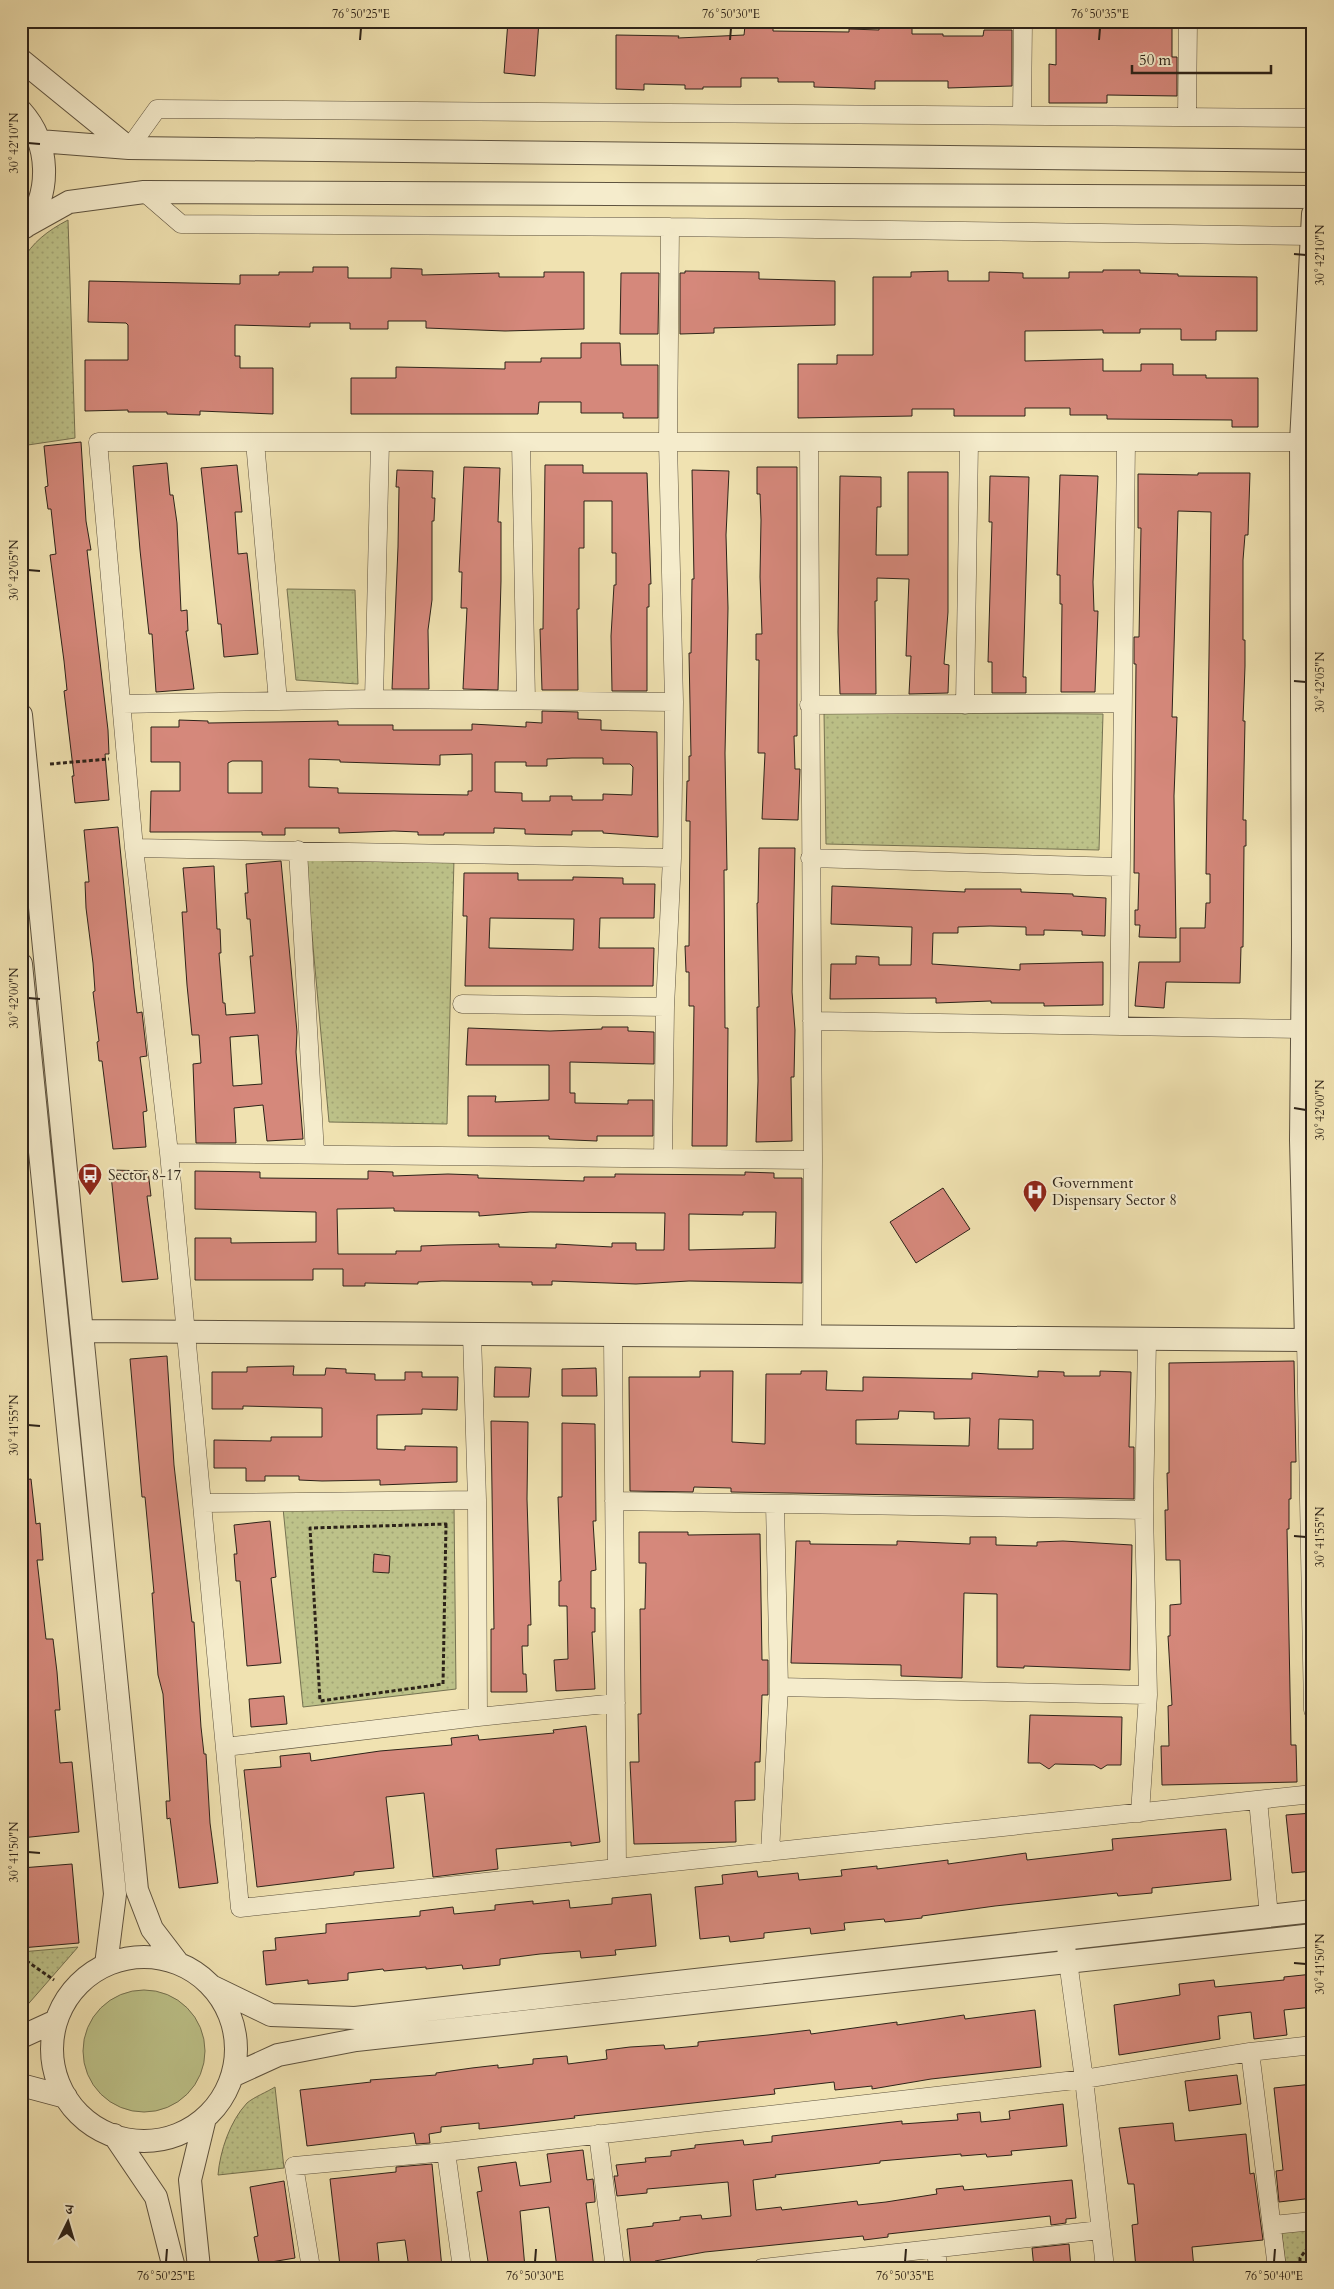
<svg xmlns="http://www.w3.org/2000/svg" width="1334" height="2289" font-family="Cardo,'Noto Serif Devanagari',serif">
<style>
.grass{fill:url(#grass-dots);stroke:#757251}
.garden{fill:#bdc289;stroke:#757251}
.building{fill:#d5887b;stroke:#2d2319;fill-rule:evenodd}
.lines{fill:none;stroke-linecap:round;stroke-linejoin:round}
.minor-casing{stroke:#5e533f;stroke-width:19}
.tertiary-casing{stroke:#5e533f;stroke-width:24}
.path{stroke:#2d2319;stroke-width:3;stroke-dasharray:4 2.5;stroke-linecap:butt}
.minor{stroke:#f5eccc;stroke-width:18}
.tertiary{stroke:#f5eccc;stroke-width:22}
.ticks{fill:none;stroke:#2d2319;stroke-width:2}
.labels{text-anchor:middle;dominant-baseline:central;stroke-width:4.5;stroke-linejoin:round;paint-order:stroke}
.poi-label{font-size:15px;fill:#2d2319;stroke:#f5eccc;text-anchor:start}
.neatline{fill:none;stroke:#2d2319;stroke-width:2}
.ticks-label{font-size:12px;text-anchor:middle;fill:#2d2319}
</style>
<defs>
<pattern id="grass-dots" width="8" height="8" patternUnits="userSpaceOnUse" patternTransform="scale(1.25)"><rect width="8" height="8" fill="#bdc289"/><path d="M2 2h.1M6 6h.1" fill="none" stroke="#a3a676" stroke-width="1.8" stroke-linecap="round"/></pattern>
</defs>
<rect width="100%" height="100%" fill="#f0e2b1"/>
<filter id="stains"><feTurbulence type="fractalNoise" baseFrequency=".004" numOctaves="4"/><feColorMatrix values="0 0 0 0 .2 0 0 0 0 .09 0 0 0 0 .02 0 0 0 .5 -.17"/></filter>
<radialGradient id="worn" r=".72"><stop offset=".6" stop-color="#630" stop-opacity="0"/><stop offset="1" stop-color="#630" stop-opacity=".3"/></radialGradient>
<path class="grass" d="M68,220L75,438L21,446V262C33,242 47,231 68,220Z
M287,589L355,590L358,684L296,680Z
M824,712L1103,714L1099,850L826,844Z
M305,858L454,859L447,1124L329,1122Z
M454,1505L456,1689L303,1707L283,1508Z
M78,1947L23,2010L21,1952Z
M275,2087L284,2168L218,2175C220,2151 230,2121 247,2103C254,2097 267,2092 275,2087Z
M1313,2225V2268H1286L1281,2229Z"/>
<path class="garden" d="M83 2051a61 61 0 1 1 122 0a61 61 0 1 1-122 0Z"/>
<path class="building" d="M508,21H539L535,76L504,73Z
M1056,21L1172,22V57H1177V96L1107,95V103H1049V64L1056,65Z
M745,26H773V31L849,32V29L879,30V26L912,27V34H943V36H983L984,30H1012V86L948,88V81H875V89L848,88L814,87V82H778V78H741V87H703V89H685V85L644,84V90L616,89V35L679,36L678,38L744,35Z
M313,267H348V278H391V268L422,269V275L499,273V277H544V272H584V329L505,331L426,328V321H388V329H350V323H310V327L235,325V356H240V368H273V414L200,411V415L167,414V412H128V410L85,411V360H128V325L126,323L88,322L89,281L240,284V275H279V272H313Z
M1103,270H1140V273L1178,274V276L1257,277V331H1216V340H1181V329H1140V333H1103V330L1025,331V361L1103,359V371H1141V364H1173V375H1206V378H1258V427H1232V420L1107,419V415H1070V408H1025V416H954V409H912V416L798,418V364H837V355H873V277H911V272L948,271V281H989V272L1023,273V278H1069V272H1103Z
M685,271L759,272V279L835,281V325L714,328V333L680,334V273H685Z
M621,273H659L658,334H620Z
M581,343H620L621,365H658V418H623V413H581V402H539L538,414H351V378H396V367L505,369V362H541V358H581Z
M81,442L86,521L91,550H87L108,730L109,754H105L109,800L75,803L72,776H74L64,691L67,690L64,661L50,555L56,554L51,509H48L45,487L48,486L44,446Z
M167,463L170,495H173L177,523L181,611L187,610L188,631H186L194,689L156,692L152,634H149L140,550L133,466Z
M237,465L242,512H235L238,554L247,553L258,654L224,657L221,624H218L201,468Z
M545,465H583V473H647L651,584H649V607H647V691H612L611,636L614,585H616V553H612V501H584V548H579V609H577L578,690H542L540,629H543Z
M464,467L500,468L498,522H501V581L498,690L463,689L467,608H461L462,572H459Z
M757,467H797V736H794L795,769H800L798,820L762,819L765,753H758L759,660H756V634H762L760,577L761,520L760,494H757Z
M397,470L433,471L432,498H435L434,521H432V600L428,630L429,689H392L398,547L399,487H396Z
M692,470L729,471L726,535L728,608L725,753L727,870H724L725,1028H728L727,1146H692L694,1006H689V972H686L685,946H689L690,821H686L687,781H689V756H691L689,653H691L692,579H694Z
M908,472H948V612L944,664L949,665L948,693L909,694L911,656H906L909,579L877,578V601H875L876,694H840L838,632L840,476L881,477V507H877L876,555H908Z
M1198,473H1250L1248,535H1245L1243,560V640H1245V666L1243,721H1245L1243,820H1246V846H1244L1243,947H1241L1240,983L1166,982L1164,1008L1135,1006L1139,962H1180V928H1205L1206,903H1210V874H1206L1211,512L1178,511L1172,717H1177L1174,796L1176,938L1139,937L1140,925H1135V910H1138L1139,873H1134L1136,664H1134V637H1139L1141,528H1138V474L1198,475Z
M1060,475L1098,476L1093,582L1094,611H1098L1095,692H1061L1062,604H1060V575H1057Z
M990,476L1029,477L1023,677H1026V693H992V662H988L992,522H989Z
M542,711L578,712V719L601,720V730L657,732L658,837L603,833V831H572V835L525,834V829L494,828V833H444V835H418V832L394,831L339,833V828H285V835H262V832H150L151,791H180V762H151V727H179V720L208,721V723L338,721V725H393V730H472V724L526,727V722L542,723ZM472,754V791H468V795L338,793V788L309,787V759L340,760V762L440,765V755ZM572,758H603V764H630L633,767L632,795L603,794V800H572V796H550V801H522V793L495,792V762H526V766H547V759ZM232,761H262V793H228V763Z
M118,827L134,988L137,1013L142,1012L147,1056L140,1057L147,1111L143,1112L146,1147L113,1149L102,1061H99L97,1042L99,1041L93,992L95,991L93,963L86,908L85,882H89L84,830Z
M759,848H795L792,992L795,1030L794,1077H791L792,1141L756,1142L758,1081L757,1007H759L757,903H758Z
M281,861L297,1032L296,1052L303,1139L267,1141L263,1105L234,1108L236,1143H196L193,1064L201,1063L199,1035H192L187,985L182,912H187L183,868L214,866L217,929H220L221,953H219L223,1003H225L226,1015L255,1013L250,956H253L250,919H247L245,893H248L246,864ZM258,1035L262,1084L233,1086L230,1037Z
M464,873H518V880H573V877L623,878V884H655L654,918H600L599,948H654L653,986H465L467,916H463ZM490,918L574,919L573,950L489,948Z
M832,886L965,892V889H1021V892L1073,894V896L1106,898L1105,936L1082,935V931L1044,930V935H1026V927L990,926L958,927V933H933L932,964L1020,970V964L1103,962V1005L1044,1006V1003H991V1001L936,1003V998L830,999L831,964H856V956L879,957V965H911L912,927L831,924Z
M602,1027H628V1031L654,1032V1064L570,1062V1093H575V1103L628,1104V1100H653V1136H597V1141L549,1139V1136H468V1096H496L495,1102L549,1100V1065H466L468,1028L550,1031L602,1029Z
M112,1170L148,1171L151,1196H147L158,1279L122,1282L111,1175H113Z
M195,1171L260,1172V1178L368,1179V1171L393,1172V1176L448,1174L478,1175V1178L584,1181V1177H615V1174L745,1175V1172L774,1173V1178H802V1283L689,1281L636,1284L552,1281V1285H532V1282L442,1281L418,1282V1284L365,1283V1286H343V1269H313V1280H195V1238H231V1243L316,1242V1212L195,1209ZM394,1208V1211L479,1212V1216L530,1212L665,1213L664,1250H636V1243H612V1247L556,1244V1248L499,1247V1244L446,1245L421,1246V1251H396V1254H338L337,1209ZM743,1212H776L775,1248L689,1250V1214L743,1215Z
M943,1188L970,1229L916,1263L890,1222Z
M167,1356L174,1465L192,1622H194L201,1727L204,1754H206L210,1823L218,1883L179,1888L170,1818L167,1819L166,1801H170L163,1694L158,1675L152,1593H154L145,1497H142L130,1359Z
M1294,1361L1296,1462H1291V1499H1289V1529H1287L1291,1745H1296L1297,1782L1162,1785L1161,1746H1169L1168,1706L1172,1705L1168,1636H1170V1605L1181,1604L1180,1560H1166L1165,1510H1168L1167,1473H1169V1363Z
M294,1366L293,1375H325L326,1368L346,1369V1373L375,1374V1380H405V1372H422V1377H458L457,1410L422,1409V1414L377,1415V1449L405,1450V1446L457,1447V1482L380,1485V1480L322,1481L299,1480V1476H265V1481H246V1468H214V1440L271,1441V1437H322V1408L243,1406V1409H212V1372H247V1367Z
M495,1367L531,1368L529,1397H494Z
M596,1368L597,1396H562V1369Z
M700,1371H733L732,1442L765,1444L766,1374H801V1371H827L826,1390L863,1391V1377L972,1379V1373L1038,1377V1371L1064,1372V1376H1100V1371L1131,1372L1129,1447H1134V1499L731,1492V1488L694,1487L693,1492L630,1491L629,1377H700ZM899,1411L934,1412V1419L970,1418L969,1446L856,1444V1420L898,1419ZM999,1419L1033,1420V1449H998Z
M491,1421L528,1422L527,1499L531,1625H528V1646H522L523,1674H526L527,1692H491V1629H494Z
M562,1423L595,1424L596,1521H593L596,1570L591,1571V1608H595V1632H592L595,1689L556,1691L554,1660L568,1659L567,1606H559V1581H561L558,1497H562Z
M31,1479L36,1524L40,1523L43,1560H37L46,1639H53L57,1672L60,1710H55L60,1763L72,1762L79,1832L21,1838V1480Z
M270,1521L276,1577L271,1578L281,1663L247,1666L240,1581H236L234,1554H237L234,1525Z
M639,1532H688V1535L760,1534L762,1660H768V1695H762L760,1762H755V1800L735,1801L736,1842L634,1844L630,1762H639L638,1714H641L640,1609H645L646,1563H639Z
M970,1537H996V1545L1037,1546V1542L1063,1541L1132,1545L1130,1670L1024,1666V1668L997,1667V1594L964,1593L962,1678L901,1676V1665L791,1663L796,1541H810V1544L897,1545V1541L970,1544Z
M374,1554L390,1556L389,1573L373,1572Z
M284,1696L287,1724L251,1727L249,1699Z
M1030,1715L1122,1717L1121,1765H1107L1101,1769L1094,1765L1055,1764L1049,1769L1040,1763H1028Z
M586,1726L600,1842L571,1846V1842L496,1849L498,1869L433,1877L424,1793L386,1797L394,1868L354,1872V1875L257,1887L244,1770L281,1767L280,1756L310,1753L311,1761L380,1751L452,1745L451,1738L478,1735L479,1740L554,1733L553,1730Z
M1313,1813V1871L1292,1873L1286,1815Z
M1226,1829L1231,1880L1152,1888V1893L1118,1896L1117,1893L995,1906L922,1916V1918L885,1922L884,1919L844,1923L845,1930L811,1934L810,1928L764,1933V1938L730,1942L729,1936L700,1939L695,1887L723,1884L722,1875L757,1871L758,1877L798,1873L799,1880L842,1876L841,1870L877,1866V1869L948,1860V1864L1026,1853L1027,1860L1113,1850L1112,1839Z
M72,1864L79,1943L21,1948V1868Z
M651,1894L656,1946L615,1950L616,1955L581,1958L580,1951L540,1954L500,1959V1965L463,1969L462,1965L426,1969V1967L384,1971L383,1969L348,1973V1980L308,1984V1980L266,1985L263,1951L276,1950L275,1938L326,1933V1924L420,1916V1911L453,1907L454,1914L495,1910V1905L533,1901V1904L569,1900L570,1908L612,1904V1898Z
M1313,1974V2007L1284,2010L1287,2035L1254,2039L1251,2012L1218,2016L1220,2039L1119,2055L1114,2005L1180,1995L1179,1984L1214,1980L1215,1987L1284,1980V1977Z
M1035,2010L1041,2067L931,2079L872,2089V2086L835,2090L834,2082L774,2089L775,2094L574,2116L575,2118L507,2126L479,2129V2123L441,2127V2132L429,2134L430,2143L416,2144L414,2133L307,2146L300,2090L371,2082L370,2080L436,2075V2073L472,2068L498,2065V2068L533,2064V2059L567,2056L568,2064L607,2059L606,2050L630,2047L664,2045L665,2049L698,2046V2042L768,2035L810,2030L811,2034L897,2022V2025L964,2015L965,2019Z
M1237,2075L1241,2104L1189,2111L1185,2081Z
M1313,2084V2127H1310L1313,2157V2198L1279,2202L1276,2171L1283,2170L1274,2088Z
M1063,2104L1067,2146L1011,2151L1012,2155L987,2157L986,2154L961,2156V2154L880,2161V2163L775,2175L776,2177L753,2180L756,2210L781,2207L782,2210L857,2201L858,2205L886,2202L937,2194L936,2189L963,2186L964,2190L1072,2180L1076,2218L1066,2219V2223L1051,2225L1050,2216L888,2234V2237L864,2240L863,2236L705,2252L655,2261L656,2264L631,2267L627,2229L653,2226V2223L680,2220V2217L701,2215L702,2219L731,2216L728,2182L647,2189V2193L617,2196L614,2176H618L616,2165L646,2162L645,2158L671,2156V2151L695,2148V2145L743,2140L744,2145L772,2142V2136L902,2121V2124L958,2120L957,2114L980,2112L981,2122L1010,2119L1009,2111Z
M1173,2123L1175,2141L1246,2134L1250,2174L1254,2173L1263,2240L1192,2247L1194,2268H1136L1132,2225L1138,2224L1134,2184H1128L1119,2128Z
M583,2150L587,2180L593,2179L595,2199V2202L586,2203L594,2268H557L549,2207L520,2211L525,2268H489L477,2192L482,2191L478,2167L516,2162L520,2186L551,2182L547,2154Z
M432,2164L442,2268H409L405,2240L377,2243L379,2262L340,2266L330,2179L396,2172V2167Z
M284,2181L295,2258L259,2264L254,2237L258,2236L250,2187Z
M1069,2244L1071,2268H1034L1032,2248Z"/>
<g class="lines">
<defs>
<path id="minor" d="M1022,115L1023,21
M1187,117L1188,21
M129,148L157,109L1313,118
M144,192L181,224L670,227L1313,236
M255,442L278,701
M521,442L526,700
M809,442L813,1160L812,1336
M1313,442H98L134,848L169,1153L240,1908L1313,1794
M374,699L380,442
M123,704L374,699L674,702
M809,705L1122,703
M965,705L969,442
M134,848L672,858
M298,850L315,1154
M810,858L1120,867
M462,1004L665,1007
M812,1021L1302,1029
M1119,1026L1126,442
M169,1153L813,1160
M663,1158L665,1007L672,858L674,702L668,442L670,227
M472,1334L477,1500L478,1717
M613,1335L617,1868
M1306,1340L1313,1710
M614,1501L1144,1510
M202,1503L477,1500
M779,1687L1148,1695
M225,1747L478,1717L616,1703
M1258,1800L1269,1916
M1140,1813L1148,1695L1144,1510L1147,1339
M770,1852L779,1687L775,1504
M1065,1939L1084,2079L1105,2268
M1250,2052L1277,2268
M598,2134L615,2268
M446,2152L462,2268
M1273,2225L1313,2221
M936,2249L938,2268
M311,2268L294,2166L446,2152L1084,2079L1250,2052L1313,2045
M762,2268L1100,2230"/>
<path id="tertiary" d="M21,60L129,148
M21,111C50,143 52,193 25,227
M39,141L129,148L1313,161
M26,226L69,202L144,192L1313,197
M21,715L137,1890L152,1929L178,1963
M21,964L115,1894L106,1965
M82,1331L1306,1340L1301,1140L1303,944L1301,442L1313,214
M52 2049a92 92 0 1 1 184 0a92 92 0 1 1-184 0Z
M211,1986L271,2015L355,2018L1313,1911
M21,2037L56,2021
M232,2076L278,2055L356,2040L1313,1935
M21,2085L66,2097
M114,2135L156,2197L174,2268
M199,2268L190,2180L205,2118"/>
</defs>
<use href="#minor" class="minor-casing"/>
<use href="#tertiary" class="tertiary-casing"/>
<path class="path" d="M50,764L109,759
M446,1524L443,1684L320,1701L310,1528Z
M21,1957L54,1980
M1300,2268V2258L1306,2250H1313"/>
<use href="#minor" class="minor"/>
<use href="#tertiary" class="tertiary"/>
</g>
<path class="ticks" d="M360,40L361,28M730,40L731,28M1099,40L1100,28M28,143L40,144M1294,254L1306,255M28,570L40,571M1294,681L1306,682M28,998L40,999M1294,1108L1306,1110M28,1425L40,1426M1294,1536L1306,1537M28,1852L40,1853M1294,1963L1306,1964M166,2262L167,2249M535,2262L536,2249M905,2262L906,2249M1274,2262L1275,2249"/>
<defs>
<symbol id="bus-pin" viewBox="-11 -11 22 30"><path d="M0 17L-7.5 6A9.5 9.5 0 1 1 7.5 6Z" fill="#8f2418" stroke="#f5eccc"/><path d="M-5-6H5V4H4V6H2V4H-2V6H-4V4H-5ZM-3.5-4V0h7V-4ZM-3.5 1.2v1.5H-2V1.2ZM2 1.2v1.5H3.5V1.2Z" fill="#fff"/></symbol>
<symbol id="hospital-pin" viewBox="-11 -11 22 30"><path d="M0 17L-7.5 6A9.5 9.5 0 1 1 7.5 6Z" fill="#8f2418" stroke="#f5eccc"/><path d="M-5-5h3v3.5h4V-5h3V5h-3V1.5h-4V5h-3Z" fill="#fff"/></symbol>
</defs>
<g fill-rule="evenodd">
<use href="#bus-pin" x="76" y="1161" width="28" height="38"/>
<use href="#hospital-pin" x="1021" y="1178" width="28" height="38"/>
</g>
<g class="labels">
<g class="poi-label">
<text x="108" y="1175">Sector 8-17</text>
<text x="1052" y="1183">Government<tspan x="1052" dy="17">Dispensary Sector 8</tspan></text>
</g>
</g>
<rect width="1334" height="2289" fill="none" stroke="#f0e2b1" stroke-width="55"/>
<g transform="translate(68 2222) rotate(5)" stroke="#f5eccc" stroke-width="4" paint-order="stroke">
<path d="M0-4L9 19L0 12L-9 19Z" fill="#2d2319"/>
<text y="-8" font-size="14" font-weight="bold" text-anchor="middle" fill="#2d2319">उ</text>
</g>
<path d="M1132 65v8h139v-8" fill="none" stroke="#2d2319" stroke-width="2.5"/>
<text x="1139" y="65" font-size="15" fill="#2d2319" stroke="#f5eccc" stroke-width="4" paint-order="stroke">50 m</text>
<rect x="28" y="28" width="1278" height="2234" class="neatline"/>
<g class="ticks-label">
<text x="361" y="18">76°50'25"E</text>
<text x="731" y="18">76°50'30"E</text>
<text x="1100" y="18">76°50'35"E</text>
<text transform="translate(14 143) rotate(-90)" y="4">30°42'10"N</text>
<text transform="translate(1320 255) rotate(-90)" y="4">30°42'10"N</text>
<text transform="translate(14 570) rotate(-90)" y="4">30°42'05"N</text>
<text transform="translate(1320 682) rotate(-90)" y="4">30°42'05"N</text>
<text transform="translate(14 998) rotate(-90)" y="4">30°42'00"N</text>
<text transform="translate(1320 1110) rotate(-90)" y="4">30°42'00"N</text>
<text transform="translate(14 1425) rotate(-90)" y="4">30°41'55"N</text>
<text transform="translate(1320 1537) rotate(-90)" y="4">30°41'55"N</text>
<text transform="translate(14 1852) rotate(-90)" y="4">30°41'50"N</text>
<text transform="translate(1320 1964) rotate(-90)" y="4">30°41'50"N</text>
<text x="166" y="2280">76°50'25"E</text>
<text x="535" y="2280">76°50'30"E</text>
<text x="905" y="2280">76°50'35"E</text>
<text x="1274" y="2280">76°50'40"E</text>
</g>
<rect width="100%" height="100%" filter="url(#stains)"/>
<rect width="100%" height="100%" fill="url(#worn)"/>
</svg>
